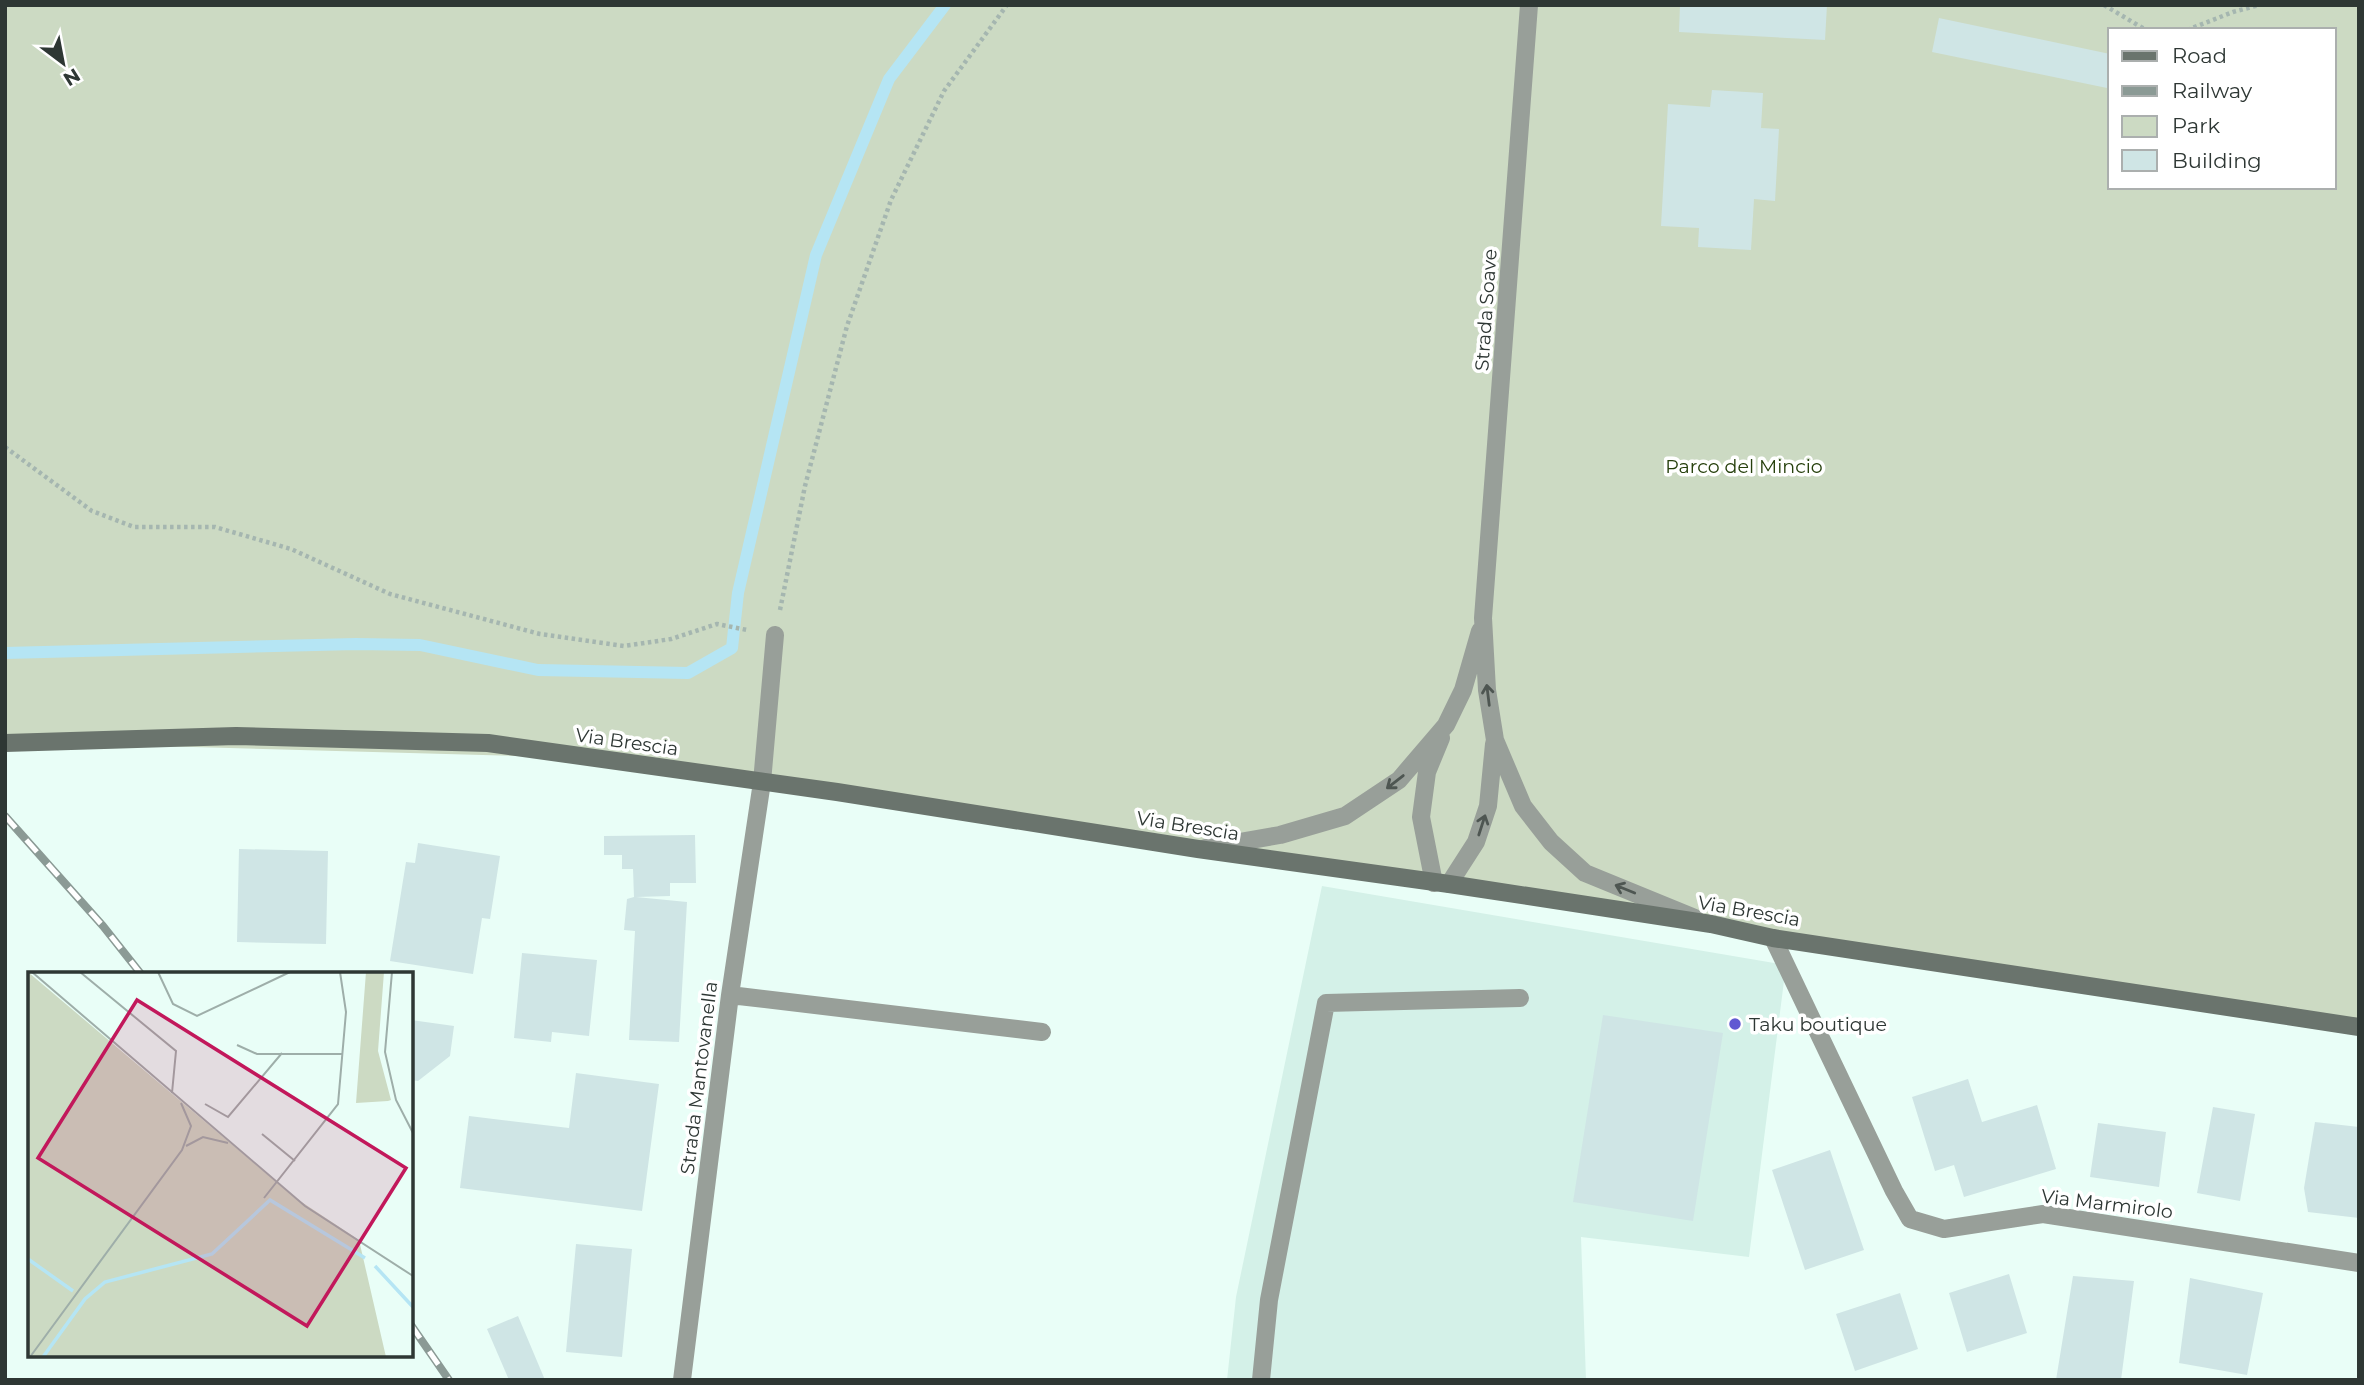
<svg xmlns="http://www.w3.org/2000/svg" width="2364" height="1385" font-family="Montserrat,sans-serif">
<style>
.built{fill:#d4f1e8}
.green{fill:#ccdac3;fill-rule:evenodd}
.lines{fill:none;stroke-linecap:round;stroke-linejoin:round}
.stream{stroke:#b5e5f4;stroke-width:12}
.building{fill:#cfe5e5}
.path{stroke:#a5b6b0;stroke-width:4.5;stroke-dasharray:3.5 3.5;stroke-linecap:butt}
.street{stroke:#989f99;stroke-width:18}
.secondary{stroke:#6a746d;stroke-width:18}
.rail-casing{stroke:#8b9a95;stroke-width:8}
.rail{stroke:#fff;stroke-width:5;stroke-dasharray:16;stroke-linecap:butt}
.oneway{stroke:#4e5652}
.poi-dot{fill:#6159d2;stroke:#fff;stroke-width:2.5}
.labels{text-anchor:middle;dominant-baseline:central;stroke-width:7;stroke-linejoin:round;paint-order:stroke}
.street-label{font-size:19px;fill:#2e3734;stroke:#fff}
.park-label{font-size:19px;fill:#253f0b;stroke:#fff}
.poi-label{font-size:19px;fill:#2e3734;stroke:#fff;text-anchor:start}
.inset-river{fill:none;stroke:#b5e5f4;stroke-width:3.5}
.inset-road{fill:none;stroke:#9eaea9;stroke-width:2}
.view{fill:#c2185b;fill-opacity:0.15;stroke:#c2185b;stroke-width:3.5}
.inset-edge{fill:none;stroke:#2e3734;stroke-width:3.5}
</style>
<rect width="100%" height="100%" fill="#e9fef7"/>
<path class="built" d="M1322,886L1786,965L1749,1257L1581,1237L1586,1380H1227L1236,1297Z"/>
<path class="green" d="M5,5H2359V1026L591,758L14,742L5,734ZM2110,30H2334V187H2110Z"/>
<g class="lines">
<path class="stream" d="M5,653L356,644L420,645L538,670L688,673L732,648L738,593L816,255L889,79L945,5"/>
</g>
<path class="building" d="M1680,5H1827L1825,40L1679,32Z
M1939,18L2110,54V74L2107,88L1932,52Z
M1712,90L1763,93L1761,128L1779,129L1775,201L1754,199L1751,250L1698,247L1699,228L1661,226L1668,104L1710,107Z
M695,835L696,883H670V896L636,897L687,902L679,1042L629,1040L635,931L624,930L627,899L634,897L633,869H622V855H604V836Z
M418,843L500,856L490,919L482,918L473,974L390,961L406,862L415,863Z
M239,849L328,851L326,944L237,942Z
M522,953L597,960L589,1036L552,1032L551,1042L514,1038Z
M1603,1015L1723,1033L1693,1221L1573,1202Z
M411,1020L454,1026L450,1056L418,1081L411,1080Z
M576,1073L659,1084L642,1211L460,1188L469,1116L569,1128Z
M1968,1079L1982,1122L2037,1105L2056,1169L1964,1197L1954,1165L1935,1171L1912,1097Z
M2213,1107L2255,1114L2240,1201L2197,1193Z
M2315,1122L2359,1127V1218L2308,1212L2304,1188Z
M2098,1123L2166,1132L2159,1187L2090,1177Z
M1830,1150L1864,1250L1805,1270L1772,1170Z
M576,1244L632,1249L622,1357L566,1352Z
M2009,1274L2027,1333L1967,1352L1949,1293Z
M2073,1276L2134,1281L2121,1380H2056Z
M2190,1278L2263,1293L2247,1375L2179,1363Z
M1900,1293L1918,1349L1855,1371L1836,1314Z
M518,1316L545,1380H509L487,1329Z"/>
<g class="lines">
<path class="path" d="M2104,5L2146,30
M2187,30L2233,12L2259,5
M5,447L92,511L134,527H215L291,549L390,594L540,634L624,646L671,639L717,624L747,630
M780,610L805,486L847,326L891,200L944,91L1007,5"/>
<path class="street" d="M1529,5L1483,618L1487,690L1495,740L1523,806L1551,842L1585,873L1695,918
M1205,848L1280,835L1345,816L1399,780L1446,725L1463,690L1480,631
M1434,883L1421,817L1427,772L1441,738
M1449,884L1476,842L1488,806L1494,744
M1773,938L1894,1191L1910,1219L1944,1229L2043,1214L2359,1263
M730,995L1042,1032
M682,1380L730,995L762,782L775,635
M1261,1380L1269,1300L1326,1003L1520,998"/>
<path class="secondary" d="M5,743L236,736L488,743L837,792L1198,849L1449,884L1711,924L1773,938L2359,1027"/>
<defs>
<path id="rail" d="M5,816L103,926L141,974
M411,1325L449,1380"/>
</defs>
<use href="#rail" class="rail-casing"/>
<use href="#rail" class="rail"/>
</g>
<defs><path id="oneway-shaft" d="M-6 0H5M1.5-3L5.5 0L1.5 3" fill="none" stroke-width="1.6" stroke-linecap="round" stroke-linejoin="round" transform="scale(1.75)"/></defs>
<g class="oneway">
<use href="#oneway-shaft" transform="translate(1488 695) rotate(-97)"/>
<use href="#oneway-shaft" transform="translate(1395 782) rotate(142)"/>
<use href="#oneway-shaft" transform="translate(1482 825) rotate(-72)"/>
<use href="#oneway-shaft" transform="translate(1625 889) rotate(-158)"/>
</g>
<circle class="poi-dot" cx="1735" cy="1024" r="7"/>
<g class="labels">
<g class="street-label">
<text transform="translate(1486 310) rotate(-86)">Strada Soave</text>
<text transform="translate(627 742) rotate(8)">Via Brescia</text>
<text transform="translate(1188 826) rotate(9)">Via Brescia</text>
<text transform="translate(1749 911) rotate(10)">Via Brescia</text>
<text transform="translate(699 1078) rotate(-83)">Strada Mantovanella</text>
<text transform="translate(2107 1204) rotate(7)">Via Marmirolo</text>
</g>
<g class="park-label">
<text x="1744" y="466">Parco del Mincio</text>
</g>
<g class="poi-label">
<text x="1749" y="1024">Taku boutique</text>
</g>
</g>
<g transform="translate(28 972)">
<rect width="385" height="385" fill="#e9fef7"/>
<path d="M0,0L266,225L331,268L358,385H0ZM338,0H356L350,79L363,128L360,129L328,131Z" fill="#ccdac3"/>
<path class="inset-river" d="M0,287L45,319M347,294L385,335M15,385L57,327L77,310L184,282L242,228L337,286"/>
<path class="inset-road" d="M4,0L277,234L385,304M52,0L148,79L144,121M130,0L145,32L169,44L262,0M364,0L357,80L368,128L385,161M209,73L229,82H315M177,132L200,145L254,81M234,162L267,189M158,174L175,165L200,171M236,226L310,132L318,40L312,0M2,385L154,178L163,154L153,131"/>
<path class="view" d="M109,28L378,196L279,354L10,186Z"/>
<rect width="385" height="385" class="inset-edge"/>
</g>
<rect width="2364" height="1385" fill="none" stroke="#2e3734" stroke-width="14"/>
<rect x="2108" y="28" width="228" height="161" fill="#ffffff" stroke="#abafae" stroke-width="2"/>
<rect x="2122" y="51" width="35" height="10" fill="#6a746d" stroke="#abafae" stroke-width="2"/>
<text x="2172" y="63" font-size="21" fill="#2e3734">Road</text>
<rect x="2122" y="86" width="35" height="10" fill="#8b9a95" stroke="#abafae" stroke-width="2"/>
<text x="2172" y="98" font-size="21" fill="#2e3734">Railway</text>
<rect x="2122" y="116" width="35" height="21" fill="#ccdac3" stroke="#abafae" stroke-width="2"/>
<text x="2172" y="133" font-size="21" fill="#2e3734">Park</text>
<rect x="2122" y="150" width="35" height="21" fill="#cfe5e5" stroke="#abafae" stroke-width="2"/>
<text x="2172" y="168" font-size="21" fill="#2e3734">Building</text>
<g transform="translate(63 63) rotate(148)" stroke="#ffffff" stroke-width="5" paint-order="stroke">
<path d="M0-5L12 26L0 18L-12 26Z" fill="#2e3734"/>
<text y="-10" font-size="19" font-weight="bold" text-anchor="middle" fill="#2e3734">N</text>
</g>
</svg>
